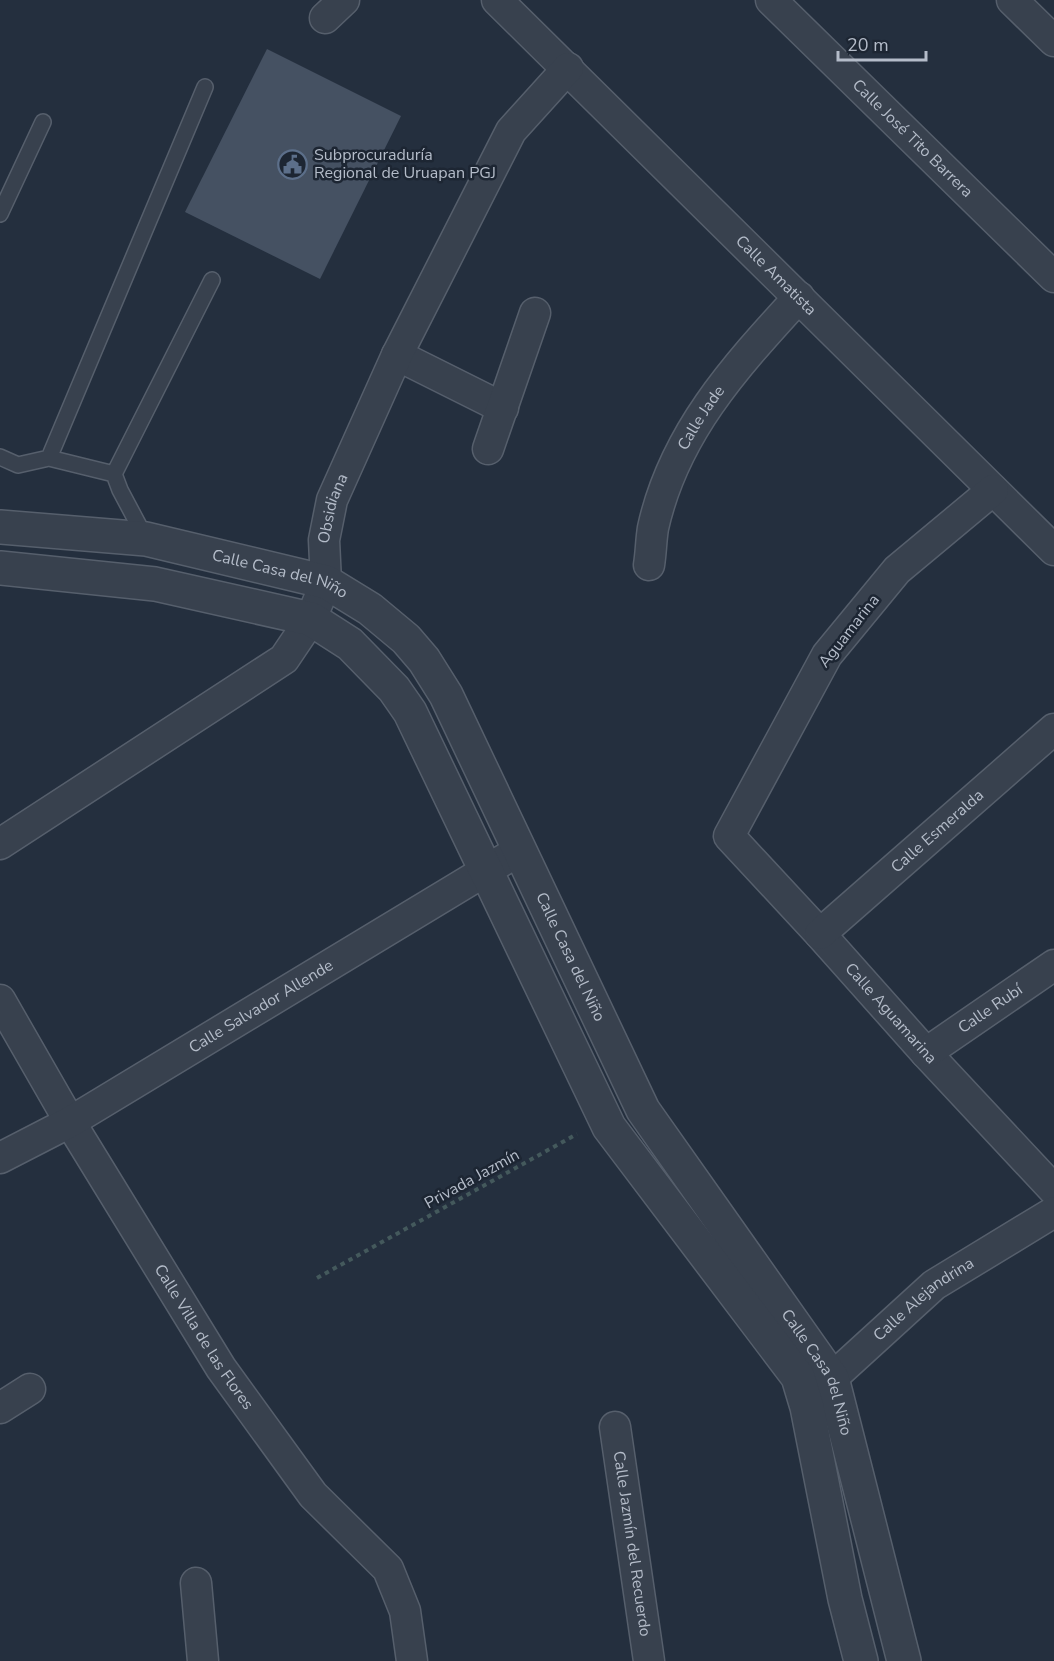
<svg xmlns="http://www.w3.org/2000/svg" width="1054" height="1661" font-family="'Nunito Sans',sans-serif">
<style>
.building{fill:#455162}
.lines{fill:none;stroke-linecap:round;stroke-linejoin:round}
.service-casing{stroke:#565f6c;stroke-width:18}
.minor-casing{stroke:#565f6c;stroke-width:33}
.tertiary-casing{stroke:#565f6c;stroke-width:36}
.path{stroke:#44595c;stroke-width:4;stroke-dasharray:4.5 4.5;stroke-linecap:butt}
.service{stroke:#38414e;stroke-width:15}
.minor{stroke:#38414e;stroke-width:30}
.tertiary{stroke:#38414e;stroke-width:33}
.labels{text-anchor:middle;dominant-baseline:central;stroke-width:5;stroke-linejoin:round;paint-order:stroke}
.street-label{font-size:16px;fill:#b4bcc9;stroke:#1d2633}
.poi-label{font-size:16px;fill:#b4bcc9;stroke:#1d2633;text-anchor:start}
</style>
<rect width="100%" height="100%" fill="#242f3e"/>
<path class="building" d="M267,49L401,116L320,279L185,212Z"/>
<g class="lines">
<defs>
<path id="service" d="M0,214L43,122
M0,457L18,465L49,458L114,474L120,490L146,539
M49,458L205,87
M114,474L212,280"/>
<g id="minor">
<path id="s1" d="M497,0L1054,550"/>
<path id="s2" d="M771,0L1054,277"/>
<path d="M1012,0L1054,41"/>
<path d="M325,18L344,0"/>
<path d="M397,355L503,408"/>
<path d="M488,449L535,313"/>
<path id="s3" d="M993,490L897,570L827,655L729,836L820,934L926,1053L1054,1190"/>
<path id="s4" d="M649,565C651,553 651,540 653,528C674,433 735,367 799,297"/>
<path id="s5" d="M0,844L284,659L311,619L326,582L324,540L332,500L397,355L511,131L568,68"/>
<path id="s6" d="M820,934L1054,729"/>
<path id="s7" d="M0,1000L70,1122L221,1368L313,1495L388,1569L405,1611L412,1661"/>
<path id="s8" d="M926,1053L1054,965"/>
<path id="s9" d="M0,1158L70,1122L520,850"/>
<path id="s10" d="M816,1397L832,1378L934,1285L1054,1212"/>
<path d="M0,1408L30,1389"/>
<path id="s11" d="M615,1427L649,1661"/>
<path d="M196,1583L203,1661"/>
</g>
<g id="tertiary">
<path id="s12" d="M0,527L146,539L326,582L370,609L406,639L424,660L446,695L643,1110L832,1378L904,1661"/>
<path d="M0,568L155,584L311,619L350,644L394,689L410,712L609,1127L798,1377L807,1407L845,1599L861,1661"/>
</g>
</defs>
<use href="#service" class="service-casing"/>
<use href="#minor" class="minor-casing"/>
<use href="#tertiary" class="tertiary-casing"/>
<path class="path" d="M317,1278L577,1134"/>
<use href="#service" class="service"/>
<use href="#minor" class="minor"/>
<use href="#tertiary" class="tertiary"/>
</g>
<defs>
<symbol id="civic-ring" viewBox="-11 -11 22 22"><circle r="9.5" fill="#1d2633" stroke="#5c6f8a" stroke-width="1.5"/><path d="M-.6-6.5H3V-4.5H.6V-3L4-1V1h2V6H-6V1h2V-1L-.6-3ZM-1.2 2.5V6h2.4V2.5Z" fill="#5c6f8a"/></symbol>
</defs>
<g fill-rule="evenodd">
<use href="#civic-ring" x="276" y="148" width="33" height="33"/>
</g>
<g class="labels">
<g class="street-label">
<text stroke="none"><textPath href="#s2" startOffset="198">Calle José Tito Barrera</textPath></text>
<text stroke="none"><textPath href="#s1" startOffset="392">Calle Amatista</textPath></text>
<text stroke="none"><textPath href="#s4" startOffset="158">Calle Jade</textPath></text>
<text stroke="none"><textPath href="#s5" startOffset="502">Obsidiana</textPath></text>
<text stroke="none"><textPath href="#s12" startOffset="285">Calle Casa del Niño</textPath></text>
<text transform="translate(849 631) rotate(-52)">Aguamarina</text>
<text stroke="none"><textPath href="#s6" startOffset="156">Calle Esmeralda</textPath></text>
<text stroke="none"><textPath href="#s12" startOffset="789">Calle Casa del Niño</textPath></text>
<text stroke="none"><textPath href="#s9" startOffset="302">Calle Salvador Allende</textPath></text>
<text stroke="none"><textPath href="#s8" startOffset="78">Calle Rubí</textPath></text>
<text stroke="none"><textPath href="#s3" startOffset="681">Calle Aguamarina</textPath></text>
<text transform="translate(472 1179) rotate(-29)">Privada Jazmín</text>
<text stroke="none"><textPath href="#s10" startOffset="146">Calle Alejandrina</textPath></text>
<text stroke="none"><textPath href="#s7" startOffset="394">Calle Villa de las Flores</textPath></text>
<text stroke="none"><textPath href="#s12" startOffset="1275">Calle Casa del Niño</textPath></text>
<text stroke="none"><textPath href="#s11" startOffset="118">Calle Jazmín del Recuerdo</textPath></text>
</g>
<g class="poi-label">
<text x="314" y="155">Subprocuraduría<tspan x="314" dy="18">Regional de Uruapan PGJ</tspan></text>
</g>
</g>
<path d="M838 51v9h88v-9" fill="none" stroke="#b4bcc9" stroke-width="3"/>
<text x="847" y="51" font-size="18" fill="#b4bcc9" stroke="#1d2633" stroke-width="4.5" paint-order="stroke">20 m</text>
</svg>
